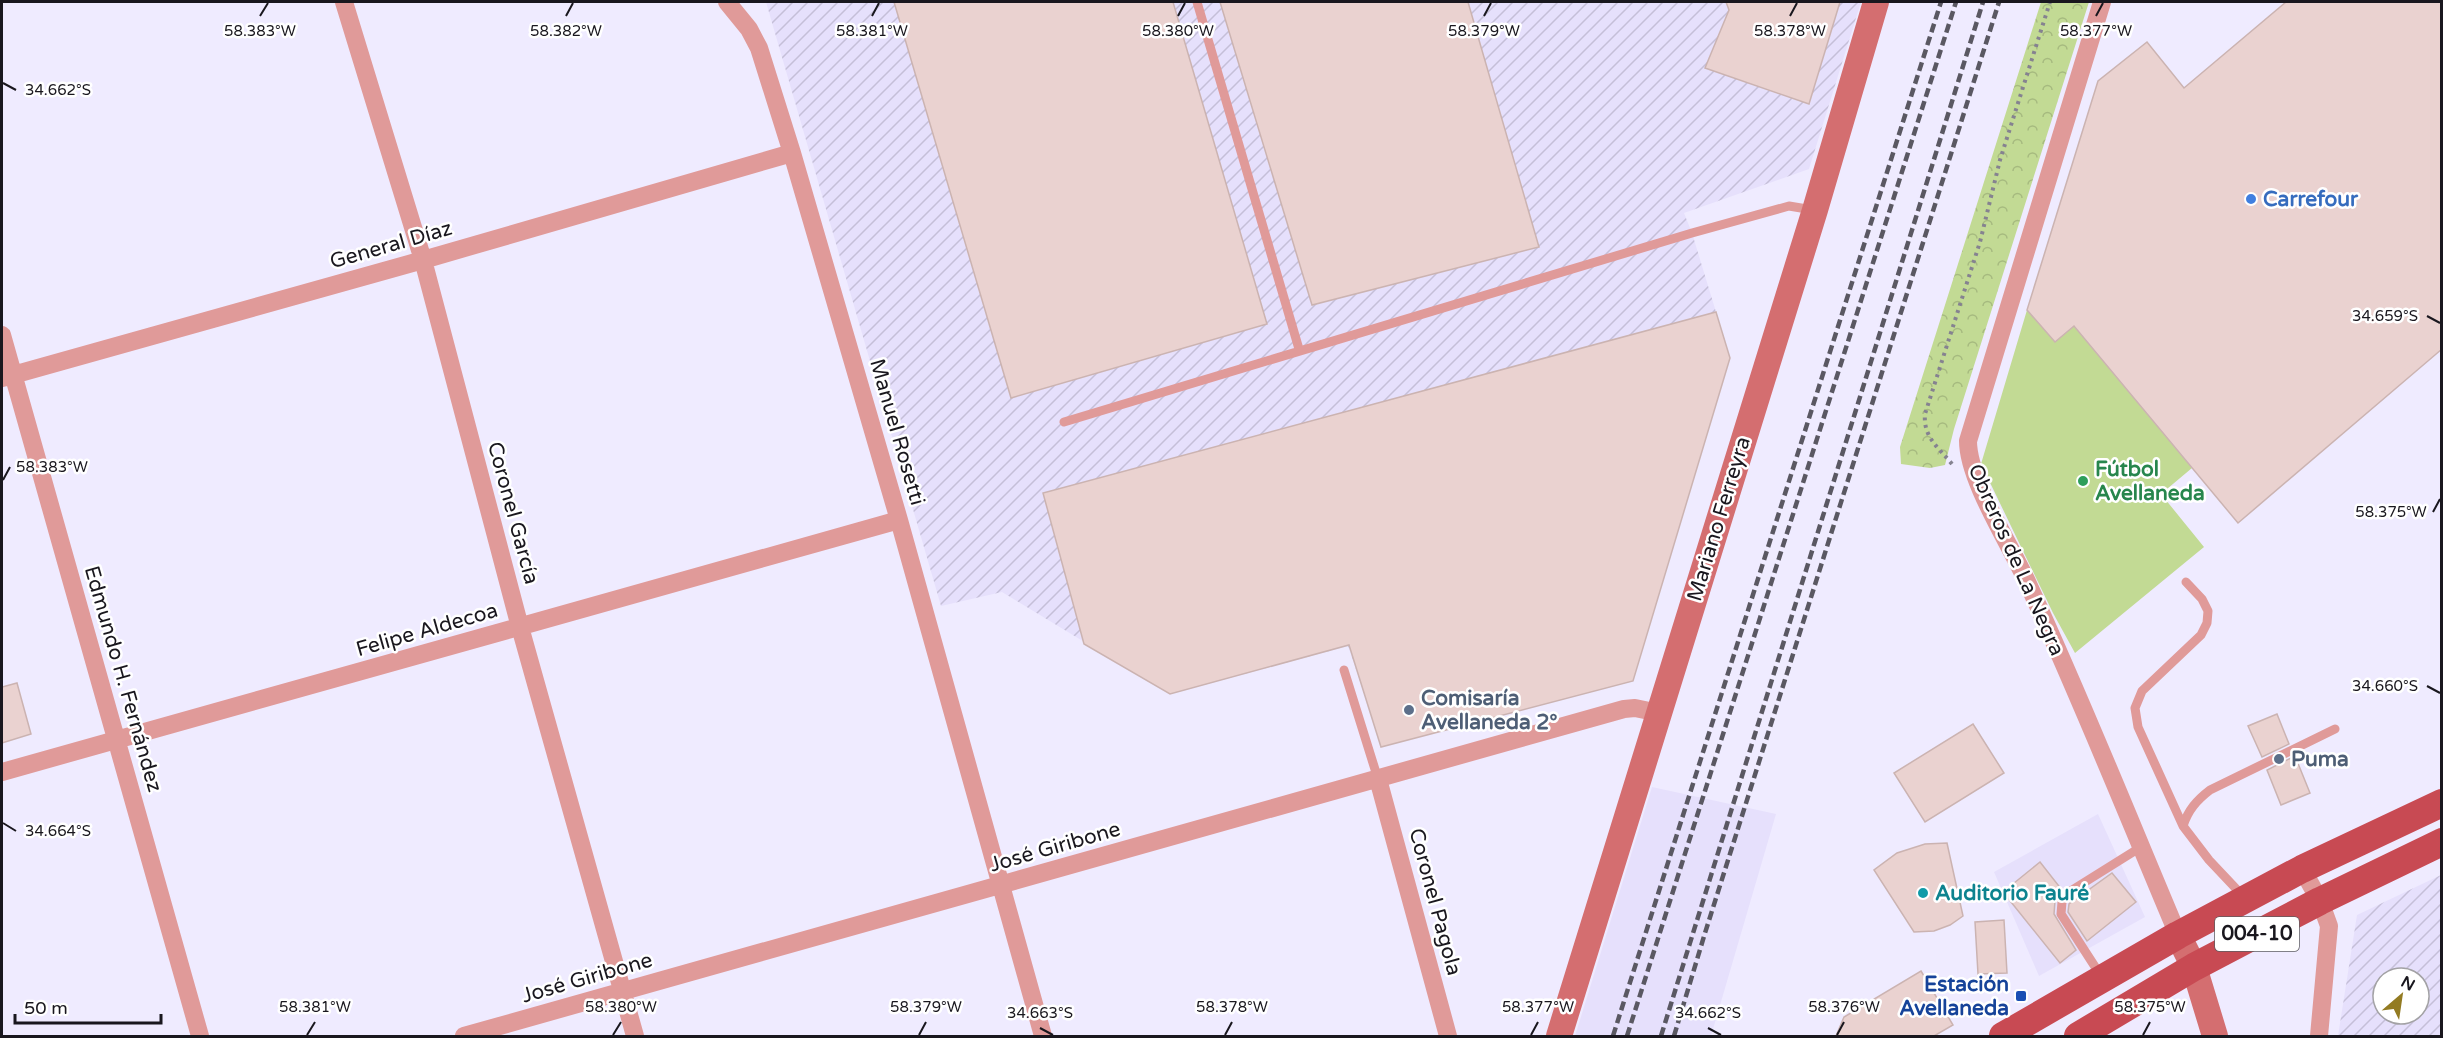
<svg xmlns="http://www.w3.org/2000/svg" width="2443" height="1038" font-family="'Varela Round',sans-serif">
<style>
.built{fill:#e6e0fc}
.industrial{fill:url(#industrial-furrows);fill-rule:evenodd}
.park{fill:url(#park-crowns)}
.garden{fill:#c2da94}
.building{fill:#ead2d0;stroke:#cbb3b1;stroke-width:1.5}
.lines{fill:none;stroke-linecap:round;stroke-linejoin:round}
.path{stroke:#858290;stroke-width:4;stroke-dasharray:3 4.5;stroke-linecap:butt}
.lane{stroke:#e09a99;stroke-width:9}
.street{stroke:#e09a99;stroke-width:18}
.secondary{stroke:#d46e70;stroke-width:26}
.primary{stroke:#c84a53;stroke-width:28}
.rail{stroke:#5a5862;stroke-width:4.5;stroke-dasharray:9 4.5;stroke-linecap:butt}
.ticks{fill:none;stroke:#19171e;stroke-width:2}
.shop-dot{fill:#3f7fe0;stroke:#fff;stroke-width:2}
.leisure-dot{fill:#2e9e5b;stroke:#fff;stroke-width:2}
.service-dot{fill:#5c6f8a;stroke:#fff;stroke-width:2}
.culture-dot{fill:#0f9aa8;stroke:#fff;stroke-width:2}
.transit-dot{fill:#1a4fb4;stroke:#fff;stroke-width:2}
.labels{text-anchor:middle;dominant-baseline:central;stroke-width:5;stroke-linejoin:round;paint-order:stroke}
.shield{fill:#fff;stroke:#5e5d62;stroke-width:1.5}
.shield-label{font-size:20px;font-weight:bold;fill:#19171e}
.shop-label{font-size:21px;font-weight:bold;fill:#366cbe;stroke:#fff;text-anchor:start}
.street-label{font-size:21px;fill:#19171e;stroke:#fff}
.leisure-label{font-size:21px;font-weight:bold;fill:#27864d;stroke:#fff;text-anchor:start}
.service-label{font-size:21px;font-weight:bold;fill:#4e5e75;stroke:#fff;text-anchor:start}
.culture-label{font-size:21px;font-weight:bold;fill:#0d838f;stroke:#fff;text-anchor:start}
.transit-label{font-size:21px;font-weight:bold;fill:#164399;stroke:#fff;text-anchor:end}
.ticks-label{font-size:15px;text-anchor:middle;fill:#19171e;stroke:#fff;stroke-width:5;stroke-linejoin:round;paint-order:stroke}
</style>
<defs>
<pattern id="industrial-furrows" width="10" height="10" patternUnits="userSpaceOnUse" patternTransform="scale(1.5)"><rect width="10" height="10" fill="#e6e0fc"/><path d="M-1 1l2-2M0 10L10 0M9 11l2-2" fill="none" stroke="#c5bfd8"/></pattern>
<pattern id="park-crowns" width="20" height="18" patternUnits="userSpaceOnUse" patternTransform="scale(1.5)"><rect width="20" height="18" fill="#c2da94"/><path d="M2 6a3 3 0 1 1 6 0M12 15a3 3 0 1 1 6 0" fill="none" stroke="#a6ba7f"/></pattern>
</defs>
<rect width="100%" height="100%" fill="#efebff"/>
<path class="built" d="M1652,787L1776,814L1711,1036H1575Z
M2098,814L2145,917L2039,976L1994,872Z"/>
<path class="industrial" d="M766,2H1861L1809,169L1684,213L1692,233L1730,358L1633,681L1453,727L1439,676L1364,693L1348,646L1170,694L1002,592L941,606Z
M2441,875V1036H2338L2357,915ZM2383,978H2419V1014H2383Z"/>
<path class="park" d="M2041,2H2089L1954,429L1945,465L1930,468L1901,464L1900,447Z"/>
<path class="garden" d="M2027,310L2055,341L2074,326L2192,468L2161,494L2204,547L2075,653L2053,613L1981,464Z"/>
<path class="building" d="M894,2H1173L1267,324L1011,398Z
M1220,2H1468L1539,247L1312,305Z
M1726,2H1840L1809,104L1705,68L1729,10Z
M2286,2H2442V349L2238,523L2074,326L2055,342L2027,310L2098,81L2147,42L2184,88Z
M1716,312L1730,358L1633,681L1381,747L1349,645L1170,694L1084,644L1043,493Z
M17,683L31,734L2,743V687Z
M2277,714L2289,744L2262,757L2248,726Z
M1973,724L2004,773L1925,822L1894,773Z
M2295,756L2310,793L2281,805L2267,770Z
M1947,843L1963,916L1950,925L1934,931L1914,932L1874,870L1897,853L1925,844Z
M2040,862L2062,890L2055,901L2054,914L2076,950L2060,963L2003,892Z
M2112,873L2136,902L2087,941L2068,912L2069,904Z
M2004,920L2007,973L1978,974L1975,922Z
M1921,971L1953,1025L1934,1036H1836L1844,1017Z"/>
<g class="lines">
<path class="path" d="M1952,464C1938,447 1923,437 1925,414L1980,242L2000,160L2050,2"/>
<path class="lane" d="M1197,2L1299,349
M1064,422L1692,233L1789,206L1813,210
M2186,582L2202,599L2208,611L2207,623L2201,635L2142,691L2135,708L2138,727L2183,826L2209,860L2242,895
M1344,670L1378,779
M2183,826C2188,810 2197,800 2210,790L2335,729
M2101,976L2061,914L2062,902L2069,892L2141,847"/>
<path class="street" d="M344,2L423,260L520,627L635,1036
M727,2L749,29L759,48L792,153L899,520L1043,1036
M2102,2L1968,441C1968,481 2012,547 2029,586C2082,701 2129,819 2178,935
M2,335L200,1036
M2,378L423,260L792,153
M2,772L899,520
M1378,779L1448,1036
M2302,869L2320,901L2329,926L2319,1036
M464,1036L1624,709L1635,708L1659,713"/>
<path class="secondary" d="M2178,935L2194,967L2215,1036
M1559,1036L1815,210L1876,2"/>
<path class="primary" d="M2003,1036L2178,935L2302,869L2442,803
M2078,1036L2194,967L2320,901L2442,842"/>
<path class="rail" d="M1613,1036L1941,2
M1627,1036L1956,2
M1661,1036L1983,2
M1674,1036L1705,933L1999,2"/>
</g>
<path class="ticks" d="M260,16L268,3M566,16L573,3M872,16L879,3M1178,16L1185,3M1484,16L1491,3M1790,16L1797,3M2096,16L2103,3M3,83L16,90M2427,316L2440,323M3,480L10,467M2433,512L2440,499M2427,686L2440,693M3,823L16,831M1040,1028L1053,1035M1708,1028L1721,1035M307,1035L315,1022M613,1035L621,1022M919,1035L926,1022M1225,1035L1232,1022M1531,1035L1538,1022M1837,1035L1844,1022M2143,1035L2150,1022"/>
<circle class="shop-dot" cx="2251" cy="199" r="6"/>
<circle class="leisure-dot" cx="2083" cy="481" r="6"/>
<g class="service-dot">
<circle cx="1409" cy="710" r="6"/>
<circle cx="2279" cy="759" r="6"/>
</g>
<circle class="culture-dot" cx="1923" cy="893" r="6"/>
<rect class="transit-dot" x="2015" y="990" width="12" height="12" rx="3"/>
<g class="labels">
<rect class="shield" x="2215" y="917" width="84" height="34" rx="4.5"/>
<g class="shield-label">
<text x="2257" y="934">004-10</text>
</g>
<g class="shop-label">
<text x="2263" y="199">Carrefour</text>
</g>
<g class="street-label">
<text transform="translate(391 245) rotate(-16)">General Díaz</text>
<text transform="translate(897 432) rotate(74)">Manuel Rosetti</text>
<text transform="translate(513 513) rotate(75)">Coronel García</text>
<text transform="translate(1719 519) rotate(-73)">Mariano Ferreyra</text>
<text transform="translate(2016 560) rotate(66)">Obreros de La Negra</text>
<text transform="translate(427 630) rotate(-16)">Felipe Aldecoa</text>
<text transform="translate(123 679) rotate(74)">Edmundo H. Fernández</text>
<text transform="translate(1055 847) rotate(-16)">José Giribone</text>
<text transform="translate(1435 902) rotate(75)">Coronel Pagola</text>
<text transform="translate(587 978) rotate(-16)">José Giribone</text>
</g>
<g class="leisure-label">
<text x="2095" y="469">Fútbol<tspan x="2095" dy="24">Avellaneda</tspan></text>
</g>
<g class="service-label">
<text x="1421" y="698">Comisaría<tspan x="1421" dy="24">Avellaneda 2°</tspan></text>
<text x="2291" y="759">Puma</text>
</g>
<g class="culture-label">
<text x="1935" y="893">Auditorio Fauré</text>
</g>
<g class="transit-label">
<text x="2009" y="984">Estación<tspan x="2009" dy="24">Avellaneda</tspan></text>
</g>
</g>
<g class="ticks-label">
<text x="260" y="36">58.383°W</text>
<text x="566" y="36">58.382°W</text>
<text x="872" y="36">58.381°W</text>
<text x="1178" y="36">58.380°W</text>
<text x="1484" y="36">58.379°W</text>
<text x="1790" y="36">58.378°W</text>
<text x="2096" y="36">58.377°W</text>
<text x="58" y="95">34.662°S</text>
<text x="2385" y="321">34.659°S</text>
<text x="52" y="472">58.383°W</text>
<text x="2391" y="517">58.375°W</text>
<text x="2385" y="691">34.660°S</text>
<text x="58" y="836">34.664°S</text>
<text x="315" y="1012">58.381°W</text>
<text x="621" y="1012">58.380°W</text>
<text x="926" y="1012">58.379°W</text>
<text x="1232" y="1012">58.378°W</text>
<text x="1538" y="1012">58.377°W</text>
<text x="1844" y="1012">58.376°W</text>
<text x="2150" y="1012">58.375°W</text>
<text x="1040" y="1018">34.663°S</text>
<text x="1708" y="1018">34.662°S</text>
</g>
<rect width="2443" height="1038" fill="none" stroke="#19171e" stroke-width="6"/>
<g transform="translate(2401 996) rotate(29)"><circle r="28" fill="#ffffff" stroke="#a3a2a5" stroke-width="1.5"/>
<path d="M0-4.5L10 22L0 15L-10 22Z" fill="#937b22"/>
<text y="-9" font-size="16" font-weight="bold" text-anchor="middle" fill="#19171e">N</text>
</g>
<path d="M15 1014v9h146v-9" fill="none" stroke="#19171e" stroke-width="3"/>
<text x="24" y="1014" font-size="18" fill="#19171e" stroke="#ffffff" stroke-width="4.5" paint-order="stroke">50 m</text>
</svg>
